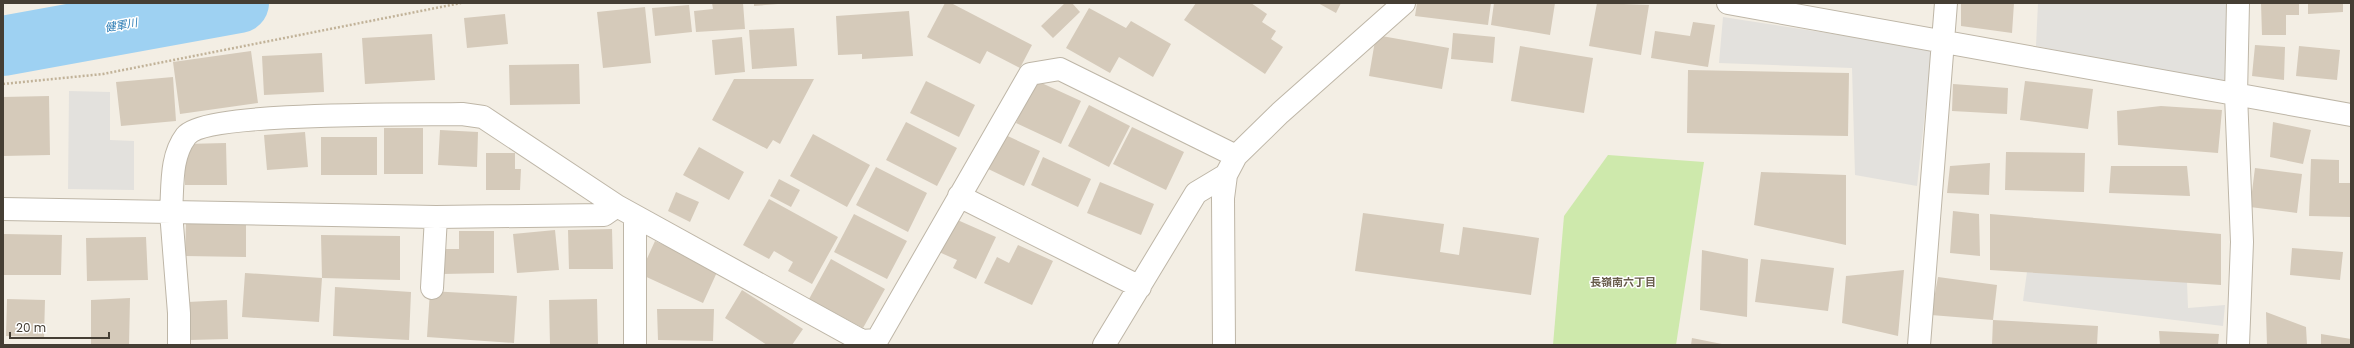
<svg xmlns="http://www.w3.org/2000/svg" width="2354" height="348" font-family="Poppins,'Noto Sans JP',sans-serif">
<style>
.green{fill:#cee9ac}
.parking{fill:#e3e1dd}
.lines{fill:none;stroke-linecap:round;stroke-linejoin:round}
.river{stroke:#9ed1f2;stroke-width:60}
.building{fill:#d5caba}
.minor-casing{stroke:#beb6a7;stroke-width:24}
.path{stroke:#c1b298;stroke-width:2.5;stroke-dasharray:2 2;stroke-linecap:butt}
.minor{stroke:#fff;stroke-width:22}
.labels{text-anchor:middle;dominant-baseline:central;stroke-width:3;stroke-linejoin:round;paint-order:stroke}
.water-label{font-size:11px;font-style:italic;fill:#2a7bb4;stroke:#fff}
.neighbourhood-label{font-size:11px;font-weight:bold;fill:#685c4b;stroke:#fff}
</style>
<rect width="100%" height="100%" fill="#f3eee4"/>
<path class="green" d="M1608,155L1704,162L1676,345H1553L1564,216Z"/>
<path class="parking" d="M2038,3H2235L2225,85L2036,46Z
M1723,17L1932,49L1917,186L1855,175L1852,68L1719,63Z
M69,91L110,92V140L134,141V190L68,189Z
M2027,272L2187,282L2188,308L2225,305L2223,326L2023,301Z"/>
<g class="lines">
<path class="river" d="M3,46L239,3"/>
</g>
<path class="building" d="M712,3H743L745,29L696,32L694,11L713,9Z
M754,3H778V4L754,6Z
M945,3H951L1032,45L1020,68L987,51L980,64L927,37Z
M1065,3H1072L1080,12L1053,38L1041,26Z
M1196,3H1251L1267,14L1262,22L1276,31L1271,39L1283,47L1265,74L1184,20Z
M1318,3H1341L1336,13Z
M1417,3H1491L1488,25L1415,16Z
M1494,3H1555L1550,35L1491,25Z
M1597,3L1649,5L1641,55L1589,46Z
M1961,3H2014L2012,33L1961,26Z
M2261,3H2299V15H2286V35H2262Z
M2308,3H2343V12L2308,14Z
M689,5L692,32L655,36L652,8Z
M645,7L651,63L603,68L597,12Z
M1089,8L1126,28L1131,21L1171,44L1153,77L1119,57L1110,73L1066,48Z
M909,11L913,56L862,59V54L838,55L836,16Z
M505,14L508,44L467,48L464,18Z
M1693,22L1715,25L1708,67L1651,58L1655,31L1690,36Z
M794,28L797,66L752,69L749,30Z
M1453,33L1495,37L1493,63L1451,59Z
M432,34L435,80L365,84L362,38Z
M1376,35L1449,48L1442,89L1369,76Z
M742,37L745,72L715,75L712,40Z
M2255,45L2285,47L2284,80L2252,76Z
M1520,46L1593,58L1584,113L1511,101Z
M2299,46L2340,50L2337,80L2296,76Z
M251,51L258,103L180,114L173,62Z
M322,53L324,92L264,95L262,56Z
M579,64L580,104L510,105L509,65Z
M1688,70L1849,73L1848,136L1687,133Z
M173,77L176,121L121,126L116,82Z
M734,79H814L780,144L773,140L767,149L712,120Z
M1035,80L1081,101L1061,144L1016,123Z
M926,81L975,105L959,137L910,113Z
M2025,81L2093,89L2088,129L2020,120Z
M1953,84L2008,88L2007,114L1952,111Z
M49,96L50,155L3,156V97Z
M1089,105L1130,126L1109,167L1068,146Z
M2161,106L2222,110L2218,153L2118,145L2117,111Z
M906,122L957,148L937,186L886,160Z
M2273,122L2311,130L2303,164L2270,157Z
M1132,127L1184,152L1166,190L1113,164Z
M384,128H423V174H384Z
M440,130L478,132L477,167L438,165Z
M305,132L308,167L267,170L264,135Z
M999,132L1040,151L1024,186L982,166Z
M813,134L870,165L847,207L790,176Z
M321,137H377V175H321Z
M226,143L227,185H185V144Z
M699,147L744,172L729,200L683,175Z
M2006,152L2085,153L2084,192L2005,190Z
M486,153H515V169H521L520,190H486Z
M1043,157L1091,179L1078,207L1031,185Z
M2311,159L2339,160V183H2351V217L2309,216Z
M1990,163L1989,195L1947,193L1950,166Z
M2111,166H2187L2190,196L2109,193Z
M876,167L927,193L908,232L856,205Z
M2255,168L2302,174L2297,213L2250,207Z
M1761,172L1846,175V245L1754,225Z
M779,179L800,190L791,207L770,196Z
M1100,182L1154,204L1141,235L1087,213Z
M676,192L699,202L690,222L668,211Z
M769,199L838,237L812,284L788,271L793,262L774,251L769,259L743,245Z
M1953,211L1979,214L1980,256L1950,253Z
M1363,213L1444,224L1440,252L1459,255L1463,227L1539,238L1531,295L1355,271Z
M854,214L907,241L887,279L834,252Z
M1990,214L2221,234V285L1990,270Z
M953,218L996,237L976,279L953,268L957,260L939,252Z
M186,222L246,224V257L185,256Z
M612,229L613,269H569L568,230Z
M555,230L559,270L517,273L513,234Z
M459,231H494V273L442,274V249H459Z
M3,234L62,235L61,275H3Z
M321,235L400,236V280L322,278L319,322L242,317L245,273L322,278Z
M146,237L148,280L87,281L86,238Z
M655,241L718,270L703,303L640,274Z
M1018,245L1053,261L1032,305L984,283L997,257L1009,263Z
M2292,248L2343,252L2340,280L2290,275Z
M1702,250L1748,259L1747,317L1700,310Z
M831,259L885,289L863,328L809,299Z
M1761,259L1834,268L1828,311L1755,302Z
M1904,270L1898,336L1842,323L1846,276Z
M1938,277L1997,285L1993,320L1931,315Z
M335,287L411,292L409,340L333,336Z
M742,290L803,329L792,345H767L725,318Z
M430,291L517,296L514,343L427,337Z
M130,298L129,345H91V300Z
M7,299L45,300L44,337L6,336Z
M597,299L598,345H550L549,300Z
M227,300L228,339L189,340L188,302Z
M657,309H714L713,341L658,340Z
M2266,312L2306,327L2307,345H2267Z
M1993,320L2098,326L2097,345H1992Z
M2159,331L2219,334L2218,345H2160Z
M2321,334L2351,339V345H2321Z
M1692,338L1722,344V345H1691Z"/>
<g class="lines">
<defs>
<path id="minor" d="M1728,3L2351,115
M2238,3L2236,95L2242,242L2238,345
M959,196L1140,287
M3,209L171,212L179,313V345
M436,217L604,215L617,206L862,341L877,340L1030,74L1060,69L1236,156
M635,217V345
M432,288L436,217L171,212C173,186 170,157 186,136C205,111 421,115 462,114L483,117L617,206
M1104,345L1196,193L1226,175
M1224,345L1223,198L1226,175L1236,156L1280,113L1404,3
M1919,345L1946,3"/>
</defs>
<use href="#minor" class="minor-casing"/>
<path class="path" d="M3,84L103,74L461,3"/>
<use href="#minor" class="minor"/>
</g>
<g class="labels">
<g class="water-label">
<text transform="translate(121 25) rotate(-10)">健軍川</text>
</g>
<g class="neighbourhood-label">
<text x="1623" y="282">長嶺南六丁目</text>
</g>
</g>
<rect width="2354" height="348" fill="none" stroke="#453e34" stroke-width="8"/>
<path d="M10 332v6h99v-6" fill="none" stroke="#453e34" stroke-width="2"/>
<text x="16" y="332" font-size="12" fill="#453e34" stroke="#ffffff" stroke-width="3" paint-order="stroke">20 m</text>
</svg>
